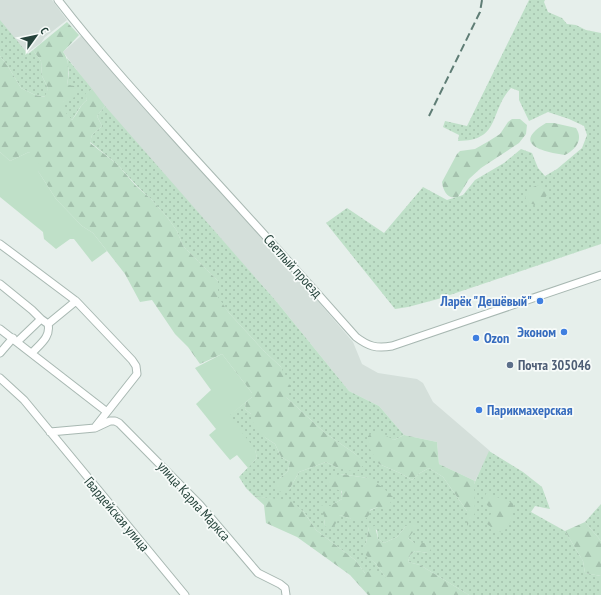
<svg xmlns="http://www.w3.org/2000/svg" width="601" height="595" font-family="'PT Sans Narrow',sans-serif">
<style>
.built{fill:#d4dfda}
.grass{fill:url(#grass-dots);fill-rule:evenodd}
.forest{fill:url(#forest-firs)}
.garden{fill:#bfe0c8}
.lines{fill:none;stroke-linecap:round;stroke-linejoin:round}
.minor-casing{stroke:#a8b8b2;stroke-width:9}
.minor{stroke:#fff;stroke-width:7}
.rail{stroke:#5f7d75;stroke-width:2;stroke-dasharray:8 4;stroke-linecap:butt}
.shop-dot{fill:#3f7fe0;stroke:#f7fbf9;stroke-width:1.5}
.service-dot{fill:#5c6f8a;stroke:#f7fbf9;stroke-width:1.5}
.labels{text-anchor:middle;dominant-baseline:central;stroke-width:3.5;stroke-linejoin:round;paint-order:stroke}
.street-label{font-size:14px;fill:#24423a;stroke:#f7fbf9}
.shop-label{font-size:14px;font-weight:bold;fill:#366cbe;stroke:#f7fbf9;text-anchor:end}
.service-label{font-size:14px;font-weight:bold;fill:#4e5e75;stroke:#f7fbf9;text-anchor:start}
</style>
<defs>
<pattern id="grass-dots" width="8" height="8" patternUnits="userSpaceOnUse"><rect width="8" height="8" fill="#bfe0c8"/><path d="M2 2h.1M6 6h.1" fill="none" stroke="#a4c1ad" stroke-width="1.8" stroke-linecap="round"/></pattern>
<pattern id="forest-firs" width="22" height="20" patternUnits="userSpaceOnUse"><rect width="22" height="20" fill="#bfe0c8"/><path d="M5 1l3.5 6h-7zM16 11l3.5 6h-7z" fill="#a4c1ad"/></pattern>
</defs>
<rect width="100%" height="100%" fill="#e6efeb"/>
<path class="built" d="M0,0H52L67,20L45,37L41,43L25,54L0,24Z
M82,35L122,84L280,257L353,342L362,364L378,373L417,379L423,383L433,402L490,451L475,481L439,464L437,442L404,435L379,406L349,391L276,301L108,111L63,52Z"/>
<path class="grass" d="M529,0H545L544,2L548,12L562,18L567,24L576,25L586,30L601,33V244L438,299L408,307L395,309L326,223L347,208L384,233L423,187L447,200L463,195L475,180L504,163L521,149L532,153L538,168L545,176L557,169L582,148L587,135L584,126L569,119L548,112L529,121L519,100V91L511,88C489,112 501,141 458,141L459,135L443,127L445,121L467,126Z
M0,20L28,54L33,50L41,61L42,76L48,88L46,97L35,95L21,88L9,68L0,56Z
M67,58L92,89L86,94L87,100C80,105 77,113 72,120L65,113L62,102L75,96L67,85L69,73Z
M105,106L276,301L349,391L379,406L404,435L394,440L386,437L379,464L400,473L412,480L420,473L429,468L443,477L467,511V525L474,498V484L489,451L523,472L542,487L550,509L535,506L531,512L565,531L583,561L585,573L601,576V595H469L420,565L408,562L410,555L415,551L428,553L425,543H414L408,538L406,526L397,537L384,543L378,539L377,530L369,527L366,543L362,551L376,564L387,579L365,573L355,560L316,530L304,512L291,502L254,496L246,488L239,477L257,458L255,450L228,416L246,402L245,409L251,414L266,438L275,444L281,457L290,462L288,471L280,478L289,490L299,472L326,462L338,468L365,463L354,453L325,433L286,397L281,367L264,351L229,313L217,297L218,281L183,246L177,231L167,217L151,199L138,187L117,164L90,142L92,135L102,126L97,116ZM340,474L368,478L378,507L351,519L340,515L324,526C326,509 328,507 342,499Z
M601,504V541L585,522Z"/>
<path class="forest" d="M67,22L79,35L63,52C70,61 69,73 67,85L75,86V97L63,102L66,113L72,120C78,113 80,105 87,100L85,94L92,89L105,106L97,116L102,126L92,135L90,143L117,164L136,186L151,199L167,217L177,231L183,246L218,281V297L229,313L264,351L281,367L291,388L286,397L325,433L354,453L366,463L356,472L338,468L326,462L299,472L289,490L280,492L274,486L280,478L288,471L290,462L281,457L275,444L266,438L251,420V414L245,409L246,402L252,397V393L222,354L200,364L188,347L175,334L152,300L140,302L125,274L93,233L82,226L56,199L38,171L29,152L10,161L0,152V56L9,68L21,88L35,95L45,97L48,88L42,76L41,61L33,50Z
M512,119H520L527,125L526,134L519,143L481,168L469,179L458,197C448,200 443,191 442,182L457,154L460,151L475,149L489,141L500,134L508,122Z
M546,123H554L576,128C584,140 575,150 565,155C542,152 511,144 546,123Z
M538,185L544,186L547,190V195L543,201L535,205L527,202L525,196L528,189Z
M377,431L394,440L404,435L437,442L439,464L475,481L474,484L475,513L467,526V511L443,477L429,468L420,473L412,480L400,473L379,464L368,446V436Z
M340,474L368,478L382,487L393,497L388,508L378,507L370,510L369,515L364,521L351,519L340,515L338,520L332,529L324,526L325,518L319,505L330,506L342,499V491L327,487L328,479Z
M486,493L513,503C515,515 510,523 503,533L495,530L487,524L488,518L493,511L484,502Z
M254,496L291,501L304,512L316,530L355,560L365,573L373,569L386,578L376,564L361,551L366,543L369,527L375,526L378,539L384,543L397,537L406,526L415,520L418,526L408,538L414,543H425L431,549L428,553L415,551L410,555L408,562L420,565L469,595H368L350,575L297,537L266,523L264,505Z
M585,522L601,541V576L585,573L583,561L565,531Z"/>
<path class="garden" d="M0,152L10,161L29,152L42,167L38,171L56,199L82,226L93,233L107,251L92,262L74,239H70L56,249L44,239L43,232L0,197Z
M222,354L252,393V397L229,416L255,449L257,458L248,468L237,455L230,460L209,435L216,429L196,404L211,390L195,368Z"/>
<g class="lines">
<defs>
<path id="minor" d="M58,0C99,53 144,102 189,152C245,213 301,275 356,337C368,346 376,349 392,346L601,275
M0,244L76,301L132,360L136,366L137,374L96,426
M0,284L32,310L41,319
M0,329L107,412
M17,342L41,319L48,324L76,301
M0,353L13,338
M32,353C40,344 51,337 48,324
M0,378L24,400L185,595
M50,432L95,428L110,421H115L119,423L200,505L258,573L280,584L285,588L286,595"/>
</defs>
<use href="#minor" class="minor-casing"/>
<use href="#minor" class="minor"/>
<path class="rail" d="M429,116L480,12L482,0"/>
</g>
<g class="shop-dot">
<circle cx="540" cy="301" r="4"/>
<circle cx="564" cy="332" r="4"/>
<circle cx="476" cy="338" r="4"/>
<circle cx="479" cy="410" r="4"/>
</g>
<circle class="service-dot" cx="510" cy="365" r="4"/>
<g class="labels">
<g class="street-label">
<text transform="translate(293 266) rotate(48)">Светлый проезд</text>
<text transform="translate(194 501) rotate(48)">улица Карла Маркса</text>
<text transform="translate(117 514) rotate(50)">Гвардейская улица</text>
</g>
<g class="shop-label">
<text x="532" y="301">Ларёк "Дешёвый"</text>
<text x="556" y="332">Эконом</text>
<text x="484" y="338" text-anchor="start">Ozon</text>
<text x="487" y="410" text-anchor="start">Парикмахерская</text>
</g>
<g class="service-label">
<text x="518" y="365">Почта 305046</text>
</g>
</g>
<g transform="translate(36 36) rotate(57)" stroke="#f7fbf9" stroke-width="3" paint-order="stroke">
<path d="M0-3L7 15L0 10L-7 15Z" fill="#24423a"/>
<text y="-6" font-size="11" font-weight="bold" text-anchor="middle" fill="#24423a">С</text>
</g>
</svg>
